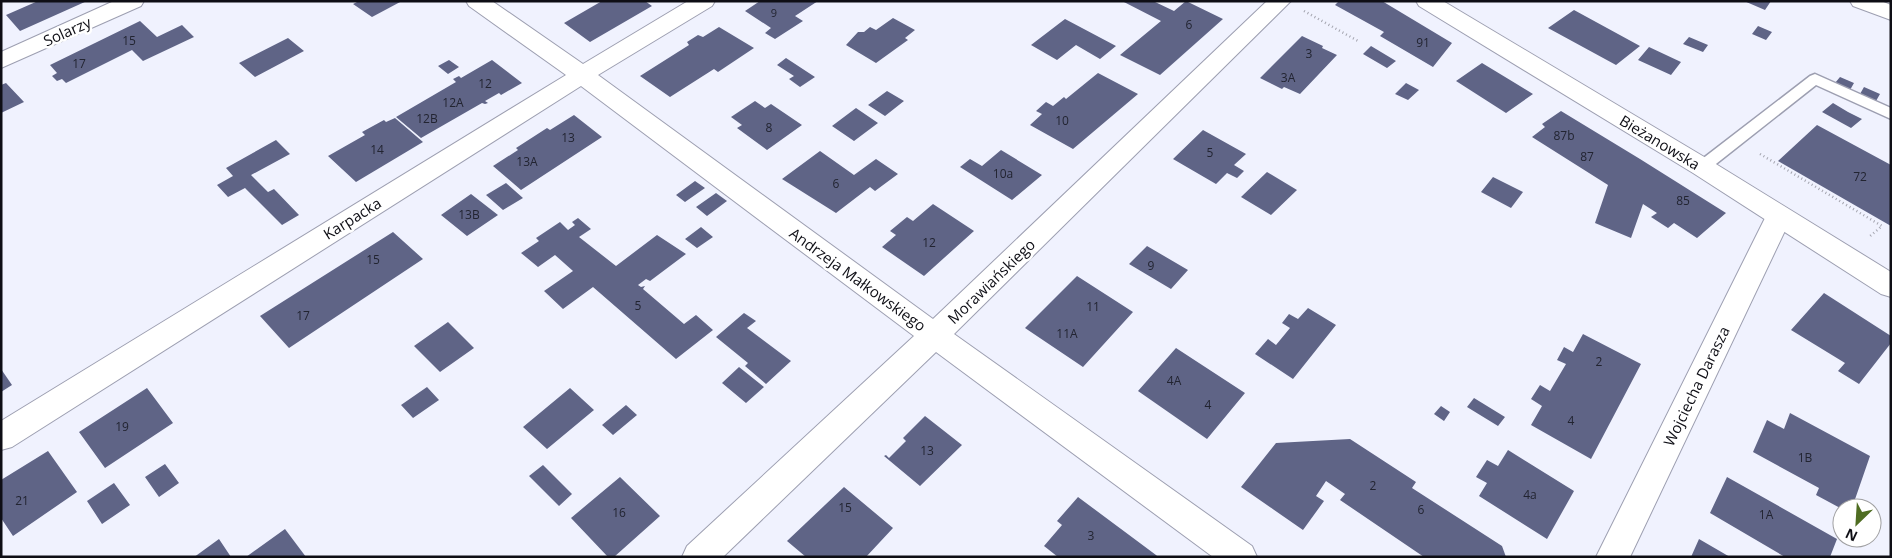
<svg xmlns="http://www.w3.org/2000/svg" width="1892" height="558" font-family="'Open Sans',sans-serif">
<style>
.building{fill:#5f6486}
.lines{fill:none;stroke-linecap:round;stroke-linejoin:round}
.lane-casing{stroke:#9d9fb1;stroke-width:3}
.street-casing{stroke:#9d9fb1;stroke-width:2}
.secondary-casing{stroke:#9d9fb1;stroke-width:2}
.path{stroke:#a4a5af;stroke-width:2.5;stroke-dasharray:1 3;stroke-linecap:butt}
.lane{fill:#fff;fill-rule:evenodd}
.street{fill:#fff;fill-rule:evenodd}
.secondary{fill:#fff;fill-rule:evenodd}
.labels{text-anchor:middle;dominant-baseline:central;stroke-width:5;stroke-linejoin:round;paint-order:stroke}
.far-number-label{font-size:11px;fill:#222431}
.number-label{font-size:12px;fill:#222431}
.street-label{font-size:15px;fill:#0e0e15;stroke:#fff}
</style>
<rect width="100%" height="100%" fill="#f0f2fe"/>
<path class="building" d="M38,1H87L20,31L6,15Z
M359,1H402L372,17L353,4Z
M602,1H645L652,6L590,42L564,23Z
M760,1H818L795,16L803,21L775,39L765,33L771,28L745,11Z
M1122,1H1153L1174,11L1186,1L1223,19L1160,75L1120,55L1161,21Z
M1339,1H1382L1452,43L1433,67L1380,36L1384,32L1335,5Z
M1744,1H1771L1765,10Z
M1574,10L1640,46L1616,65L1548,28Z
M893,18L915,30L905,38L908,40L876,63L846,45L858,32H864L870,27L876,30Z
M1065,19L1116,46L1100,59L1076,45L1057,60L1031,45Z
M140,21L157,37L182,25L194,37L143,61L132,50L66,83L62,79L57,81L52,76L57,73L50,65Z
M1758,26L1772,32L1766,40L1752,34Z
M719,27L754,48L718,72L714,69L670,97L640,76L689,45L687,42L698,35L703,37Z
M1302,36L1323,46L1322,48L1337,55L1300,94L1284,87L1282,89L1260,78Z
M1689,37L1708,45L1703,52L1683,44Z
M288,38L304,51L255,77L239,63Z
M1371,46L1396,61L1387,68L1363,54Z
M1649,47L1681,62L1671,75L1638,60Z
M786,58L815,77L800,87L789,79L794,76L777,65Z
M449,60L459,67L448,74L438,66Z
M492,60L522,83L501,95L499,93L485,101L488,103L485,104L482,103L421,138L396,117L456,82L453,79L459,76L461,78Z
M1482,63L1515,83L1533,94L1506,113L1456,81Z
M1098,73L1138,94L1073,149L1030,125L1042,114L1036,111L1046,102L1053,106L1064,97L1066,99Z
M1840,77L1854,83L1850,90L1835,83Z
M6,83L24,102L1,113V85Z
M1406,83L1419,90L1408,100L1395,94Z
M1864,87L1880,94L1876,101L1860,94Z
M887,91L904,101L885,116L868,105Z
M755,101L765,108L771,104L802,125L767,150L737,128L742,125L731,117Z
M1833,103L1848,112L1862,119L1851,128L1822,112Z
M856,108L878,123L854,141L832,126Z
M1561,111L1640,159L1726,213L1697,238L1674,223L1668,228L1651,217L1657,213L1643,204L1631,238L1595,223L1608,185L1532,137L1545,127L1542,124Z
M574,115L602,137L521,190L493,166L518,150L516,148L547,128L550,130Z
M395,118L423,142L356,182L328,156L365,135L362,132L384,120L386,122Z
M1817,125L1891,165V226L1778,161Z
M1203,130L1246,154L1234,165L1244,171L1237,178L1227,173L1216,184L1173,159Z
M276,140L290,154L251,175L268,192L274,189L299,215L282,225L245,188L228,197L217,185L233,176L226,168Z
M1001,150L1042,175L1012,200L960,167L970,159L982,166Z
M820,151L854,175L876,159L898,174L875,191L870,187L836,213L782,179Z
M1267,172L1297,190L1271,215L1241,197Z
M1493,177L1523,192L1511,208L1481,192Z
M695,181L705,188L685,202L676,195Z
M506,183L523,198L503,210L486,195Z
M716,193L727,201L707,216L696,207Z
M471,194L498,215L467,236L441,215Z
M933,204L974,231L924,276L882,247L896,235L890,231L907,217L913,221Z
M578,218L591,229L579,237L616,266L657,235L686,254L650,281L646,279L638,285L641,287L645,286L643,289L684,324L696,315L713,330L676,359L593,287L563,309L544,291L573,271L555,255L538,267L521,253L539,241L536,238L560,222L568,230L575,225L572,222Z
M701,227L713,237L697,248L685,239Z
M393,232L423,259L289,348L260,316Z
M1147,246L1188,270L1171,289L1129,264Z
M1077,276L1133,312L1083,367L1025,328Z
M1824,293L1891,336V343L1859,384L1838,371L1845,363L1791,330Z
M1308,308L1336,325L1293,379L1255,354L1268,339L1276,345L1290,328L1282,323L1289,314L1298,319Z
M744,313L756,321L747,328L791,361L766,384L745,366L748,363L716,337Z
M448,322L474,348L440,372L414,346Z
M1583,334L1641,364L1591,459L1531,425L1542,406L1531,399L1540,385L1550,391L1566,364L1557,360L1564,347L1573,352Z
M1176,348L1245,393L1207,439L1138,391Z
M739,367L764,387L746,403L722,383Z
M1,369L12,385L1,392Z
M427,387L439,400L413,418L401,405Z
M147,388L173,423L105,468L79,432Z
M570,388L594,410L547,449L523,427Z
M1474,398L1505,417L1498,426L1467,407Z
M626,405L637,415L613,435L602,425Z
M1441,406L1450,412L1444,421L1434,414Z
M1790,413L1870,456L1852,508L1842,509L1816,495L1819,488L1753,452L1767,420L1784,429Z
M925,416L962,445L920,486L884,456L886,455L889,458L906,441L903,438Z
M1350,439L1416,482L1412,488L1502,546L1506,557H1424L1340,500L1345,494L1326,481L1316,496L1324,501L1303,530L1241,487L1276,443Z
M1508,450L1574,491L1547,539L1479,496L1487,483L1476,477L1487,460L1498,466Z
M48,451L77,492L13,536L1,518V480Z
M165,464L179,483L159,497L145,477Z
M543,465L572,494L559,506L529,476Z
M620,477L660,516L614,557H608L571,518Z
M1727,477L1837,539L1830,557H1785L1710,513Z
M114,483L130,505L102,524L87,501Z
M844,487L893,528L866,557H806L787,541Z
M1078,497L1156,555L1158,557H1058L1044,546L1062,525L1057,521Z
M285,529L306,557H246Z
M219,539L231,557H194L197,555Z
M1699,539L1730,557H1691Z"/>
<g class="lines">
<defs>
<path id="lane" d="M1815,74L1891,108V119L1816,85L1707,171L1702,172L1697,171L1695,167L1697,163L1810,76Z"/>
<path id="street" d="M114,1H144L141,6L1,68V52Z
M466,1H492L583,64L688,1H715L712,6L598,75L933,319L1267,1H1291L954,334L1252,546L1257,557H1213L936,352L723,557H682L687,546L914,336L581,86L12,447L1,450V421L566,75L469,6Z
M1850,1H1881L1891,5V20L1853,6Z
M1779,206L1788,209L1792,216L1630,557H1596L1766,216L1770,209Z"/>
<path id="secondary" d="M1416,1H1443L1711,161L1891,272V297L1881,294L1693,173L1419,6Z"/>
</defs>
<use href="#lane" class="lane-casing"/>
<use href="#street" class="street-casing"/>
<use href="#secondary" class="secondary-casing"/>
<path class="path" d="M1304,11L1358,41
M1760,154L1882,226L1869,237"/>
<use href="#lane" class="lane"/>
<use href="#street" class="street"/>
<use href="#secondary" class="secondary"/>
</g>
<g class="labels">
<g class="far-number-label">
<text x="774" y="12">9</text>
</g>
<g class="number-label">
<text x="1189" y="24">6</text>
<text x="129" y="40">15</text>
<text x="1423" y="42">91</text>
<text x="1309" y="53">3</text>
<text x="79" y="63">17</text>
<text x="1288" y="77">3A</text>
<text x="485" y="83">12</text>
<text x="453" y="102">12A</text>
<text x="427" y="118">12B</text>
<text x="1062" y="120">10</text>
<text x="769" y="127">8</text>
<text x="1564" y="135">87b</text>
<text x="568" y="137">13</text>
<text x="377" y="149">14</text>
<text x="1210" y="152">5</text>
<text x="1587" y="156">87</text>
<text x="527" y="161">13A</text>
<text x="1003" y="173">10a</text>
<text x="1860" y="176">72</text>
<text x="836" y="183">6</text>
<text x="1683" y="200">85</text>
<text x="469" y="214">13B</text>
<text x="929" y="242">12</text>
<text x="373" y="259">15</text>
<text x="1151" y="265">9</text>
<text x="638" y="305">5</text>
<text x="1093" y="306">11</text>
<text x="303" y="315">17</text>
<text x="1067" y="333">11A</text>
<text x="1599" y="361">2</text>
<text x="1174" y="380">4A</text>
<text x="1208" y="404">4</text>
<text x="1571" y="420">4</text>
<text x="122" y="426">19</text>
<text x="927" y="450">13</text>
<text x="1805" y="457">1B</text>
<text x="1373" y="485">2</text>
<text x="1530" y="494">4a</text>
<text x="22" y="500">21</text>
<text x="845" y="507">15</text>
<text x="1421" y="509">6</text>
<text x="619" y="512">16</text>
<text x="1766" y="514">1A</text>
<text x="1091" y="535">3</text>
</g>
<g class="street-label">
<text transform="translate(67 31) rotate(-24)">Solarzy</text>
<text transform="translate(1660 142) rotate(31)">Bieżanowska</text>
<text transform="translate(352 218) rotate(-32)">Karpacka</text>
<text transform="translate(858 279) rotate(36)">Andrzeja Małkowskiego</text>
<text transform="translate(991 281) rotate(-44)">Morawiańskiego</text>
<text transform="translate(1696 386) rotate(-64)">Wojciecha Darasza</text>
</g>
</g>
<rect width="1892" height="558" fill="none" stroke="#0e0e15" stroke-width="5"/>
<g transform="translate(1857 523) rotate(205)"><circle r="24" fill="#ffffff" stroke="#9f9fa1"/>
<path d="M0-4L9 19L0 12L-9 19Z" fill="#4f6d22"/>
<text y="-8" font-size="14" font-weight="bold" text-anchor="middle" fill="#0e0e15">N</text>
</g>
</svg>
